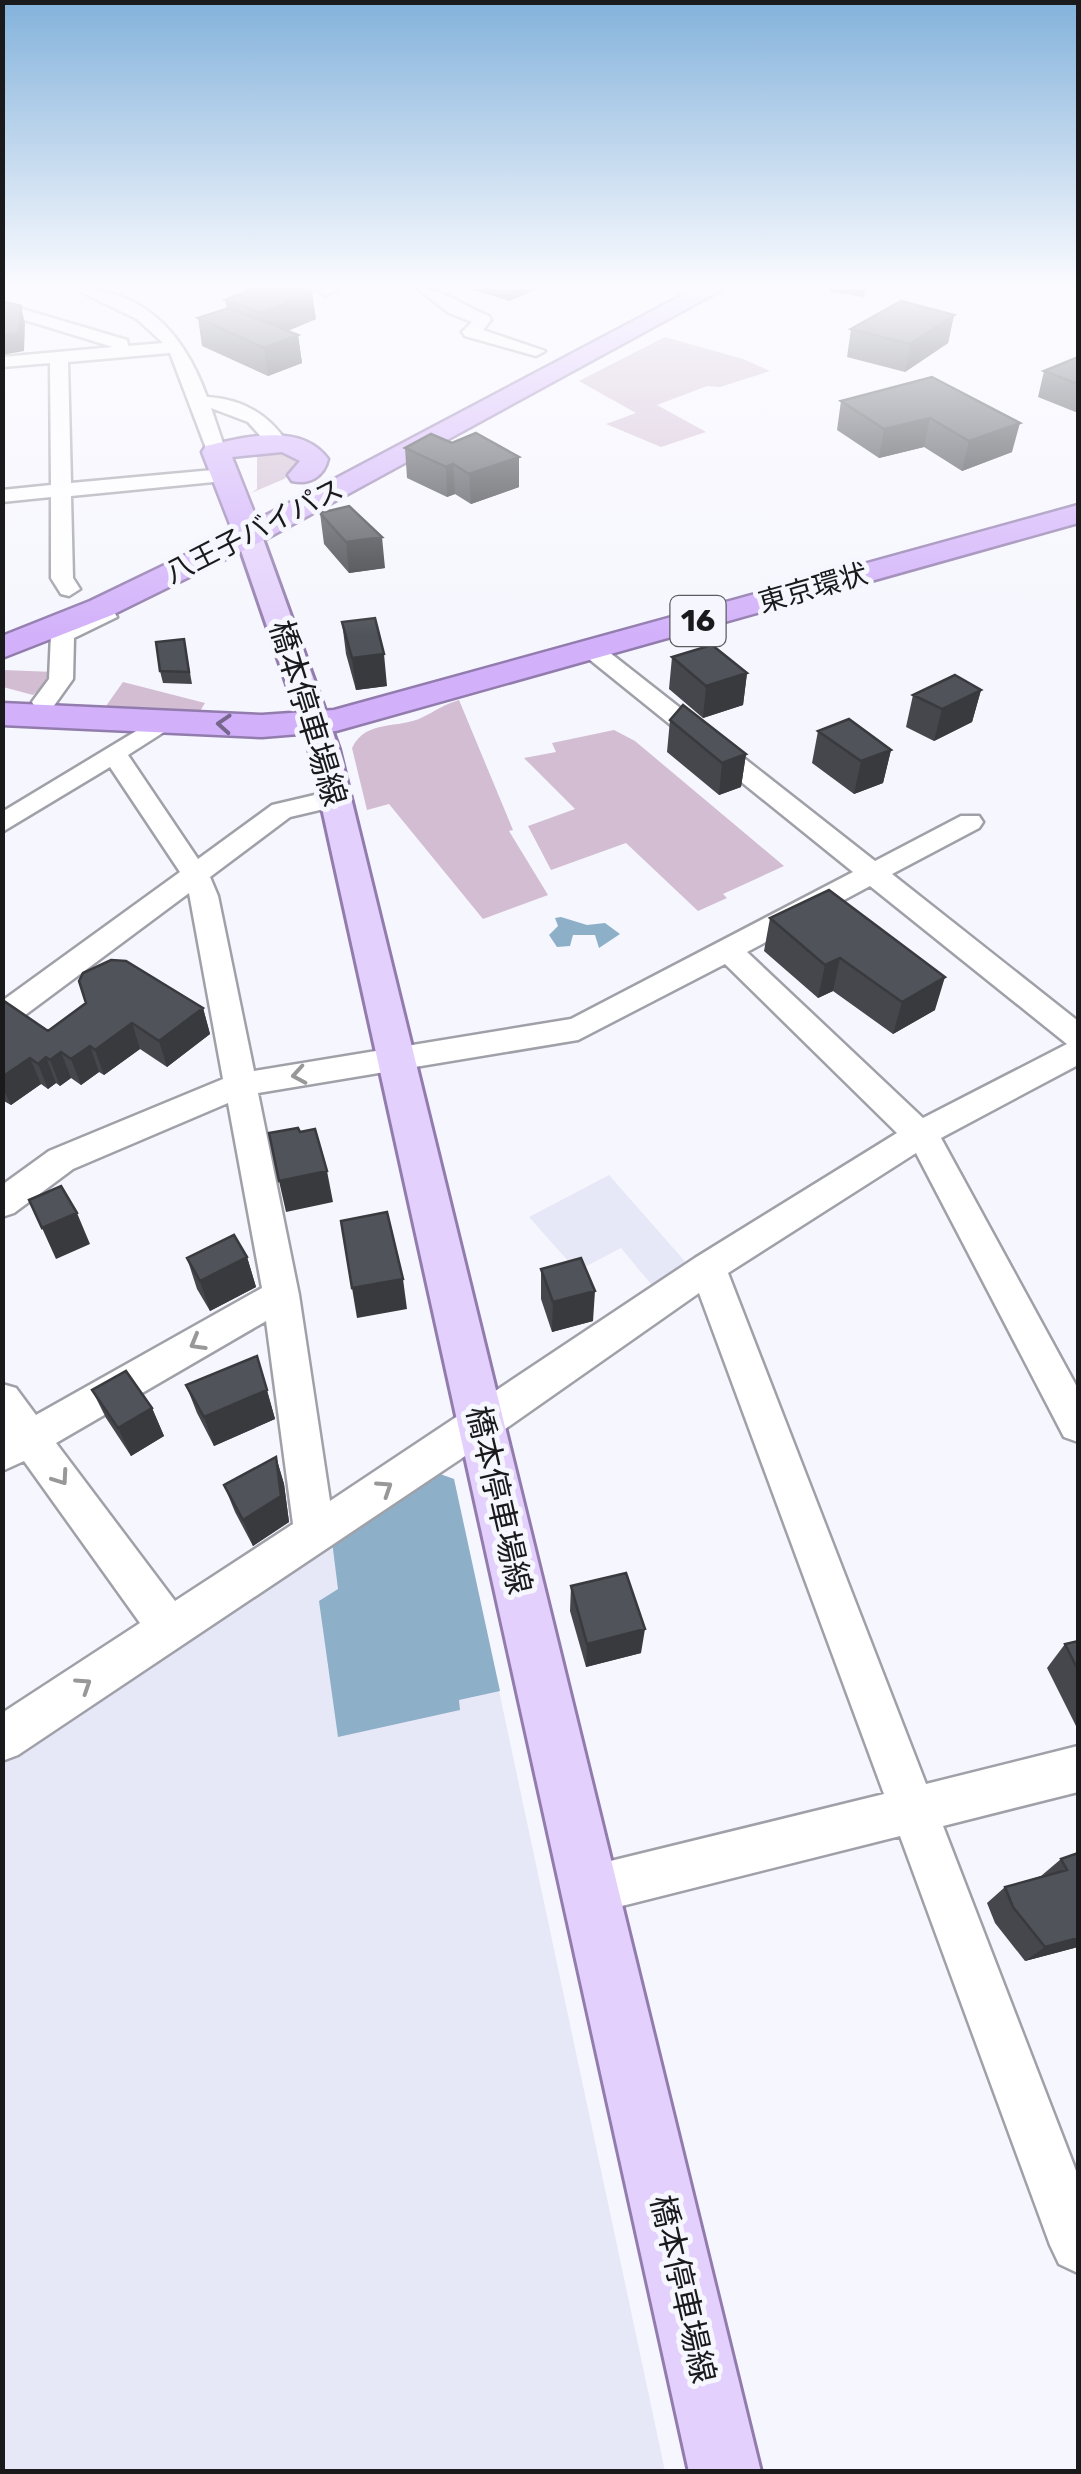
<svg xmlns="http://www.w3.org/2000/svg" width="1081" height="2474" font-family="Rubik,'Noto Sans JP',sans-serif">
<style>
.built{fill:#e7e8f7}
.green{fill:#d2bdd2}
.water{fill:#8dafc8}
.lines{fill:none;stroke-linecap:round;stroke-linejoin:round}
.minor-casing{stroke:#a0a1a8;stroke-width:5}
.major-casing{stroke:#927cad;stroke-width:6}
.highway-casing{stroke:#927cad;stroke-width:5}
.minor{fill:#fff;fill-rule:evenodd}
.major{fill:#e4d0fc;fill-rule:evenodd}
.highway{fill:#d2b1fa;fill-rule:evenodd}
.wall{fill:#45474d}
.shaded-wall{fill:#383a3e}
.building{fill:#505359;stroke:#383a3e;stroke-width:2.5}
.oneway{stroke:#76668c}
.oneway2{stroke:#989899}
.labels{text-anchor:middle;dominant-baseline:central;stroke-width:10;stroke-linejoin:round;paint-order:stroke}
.far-street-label{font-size:28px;fill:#1a1a1d;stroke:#f6f6fe}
.shield{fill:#f6f6fe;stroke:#5c5c60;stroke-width:2.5}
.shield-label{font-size:30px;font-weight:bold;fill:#1a1a1d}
.street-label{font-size:32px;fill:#1a1a1d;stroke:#f6f6fe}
</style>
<rect width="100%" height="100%" fill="#f6f6fe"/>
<path class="built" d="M609,1175L690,1267L655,1289L621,1248L577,1271L529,1217Z
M440,1474L454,1479L665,2471L3,2472V1763Z"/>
<path class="green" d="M665,337L743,359L770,371L720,387L707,386L657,405L706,432L661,447L606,424L636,413L579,381Z
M273,450L301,456L300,466L284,479L251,493L257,489V457L248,452Z
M3,670L54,672V678L33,695L3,687Z
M123,682L205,703L197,716L106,706Z
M459,700L513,830L509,831L548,895L483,919L389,804L367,810L352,748C367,718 398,730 423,717C435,711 445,704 459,700Z
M614,730L635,741L784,866L723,894L727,898L698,911L626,843L551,870L528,826L575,809L524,758L556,752L552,743Z"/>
<path class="water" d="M561,917L587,925L605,923L620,934L599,948L595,935H573L570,946L557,947L549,935L558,926L555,918Z
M440,1474L454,1479L500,1691L459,1700L460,1710L338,1737L319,1601L338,1589L332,1541Z"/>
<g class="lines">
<defs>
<path id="minor" d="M75,289C146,289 185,336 207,397C242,399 269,414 288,444L278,450L271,448L248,422L211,408L226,452L216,458L209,456L170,353L68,362L71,483L224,469L234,475L224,481L71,496L73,578L80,589L69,596L61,594L51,578V497L2,502V490L51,485L50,363L2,367V357L113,347L2,313V303L127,340L128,346L163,343L137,319Z
M318,289H338L325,296Z
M418,289C444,289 465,307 489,316L491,320L483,330L545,351L536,356L465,336L462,332L472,322L449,313Z
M101,601L109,603L117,617L74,638L73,679L53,707H35L32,702L49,679L51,634L93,614L90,608Z
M592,643L600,645L875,861L961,816H979L983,822L979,828L892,874L1078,1021V1065L941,1138L1078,1389V1442L1064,1437L916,1153L728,1273L926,1784L1078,1746V1792L943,1826L1078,2176V2273L1059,2264L1050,2245L900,1836L590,1914L573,1907L566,1890L573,1873L590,1866L884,1794L699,1293L495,1436L18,1755L2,1761V1713L140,1623L24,1461L2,1471V1384L16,1388L36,1415L262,1288L228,1103L73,1169L14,1213L2,1217V1185L49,1151L223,1079L189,893L13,1024L2,1027V1001L180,872L110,767L2,832V812L166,713L175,715L178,720L175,725L128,755L198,859L272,805L336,790L345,792L349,798L345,804L290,817L210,877L218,896L254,1071L571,1019L853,872L584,655L580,650L584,645ZM870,886L1067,1044L923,1118L747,952ZM725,964L897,1133L695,1258L330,1501L299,1295L258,1093L578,1040ZM266,1321L293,1524L175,1601L56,1443Z"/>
<path id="major" d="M249,528L262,536L339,749L761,2472H689L309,749L236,536Z"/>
<path id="highway" d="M694,289H723L260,542L112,615L2,658V636L90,601L233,532L202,452L206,446C244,437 301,422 328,459C324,477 309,485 292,481L288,475L300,461L282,452L232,457L257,520Z
M1078,505V523L336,731L262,737L2,725V703L262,715L334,710Z"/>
</defs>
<use href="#minor" class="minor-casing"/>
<use href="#major" class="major-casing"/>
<use href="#highway" class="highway-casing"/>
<use href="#minor" class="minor"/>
<use href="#major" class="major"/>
<use href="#highway" class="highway"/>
</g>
<path class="wall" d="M470,289H536L509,301Z
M829,289H865L864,297L830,292Z
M225,300L316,319L288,331L298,335L302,363L268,376L202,346L198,318L227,309Z
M954,315L948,343L905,372L847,357L851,329Z
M1078,357V413L1038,397L1044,371Z
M932,377L1012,452L962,471L924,447L879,458L837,430L841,401Z
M452,443L519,457V487L471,504L455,494L447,497L407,478L405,448Z
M320,513L385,568L349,573L324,544Z
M342,622L387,686L356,690L346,654Z
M184,639L192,684L163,683L160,671Z
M672,657L747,673L743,705L703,718L669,689Z
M981,690L972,722L934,741L906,727L913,695Z
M670,720L746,754L741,787L719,795L667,752Z
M818,731L891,750L883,783L854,794L812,763Z
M770,918L935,1010L893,1034L833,991L818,998L764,951Z
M2,1002L48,1031L203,1008L210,1034L167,1067L140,1049L104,1075L99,1072L81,1085L71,1078L60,1086L56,1083L48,1089L41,1084L11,1105L2,1100Z
M247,1257L256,1287L210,1311L197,1289L187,1258Z
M541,1269L593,1321L552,1332L541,1299Z
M257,1356L275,1419L214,1446L197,1413L186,1385Z
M92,1390L152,1408L164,1436L131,1456L106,1418Z
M276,1457L284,1484L289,1522L253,1546L235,1512L224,1485Z
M571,1586L641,1653L586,1667L570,1611Z
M1078,1641V1730L1047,1668L1065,1644Z
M1078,1853V1947L1025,1961L995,1923L987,1903L1005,1887L1041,1876L1061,1859Z"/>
<path class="shaded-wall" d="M508,289H536L509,301Z
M312,292L316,319L265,340L262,313Z
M21,306L25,324L24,351L2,355V336Z
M954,315L948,343L905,372L910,344Z
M298,335L302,363L268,376L264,348Z
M930,418L924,447L879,458L884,429Z
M1020,423L1012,452L962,471L969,441Z
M519,457V487L471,504L469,474Z
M453,464L455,494L447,497L446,467Z
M382,537L385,568L349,573L346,542Z
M384,654L387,686L356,690L352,658Z
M747,673L743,705L703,718L706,686Z
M981,690L972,722L934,741L942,709Z
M891,750L883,783L854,794L861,761Z
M746,754L741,787L719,795L722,763Z
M840,958L833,991L818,998L825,965Z
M945,977L935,1010L893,1034L902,1002Z
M203,1008L210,1034L167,1067L159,1041Z
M132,1023L140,1049L104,1075L95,1050Z
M90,1046L99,1072L81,1085L71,1059Z
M61,1052L71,1078L60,1086L50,1060Z
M46,1057L56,1083L48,1089L38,1064Z
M30,1058L41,1084L11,1105L2,1086V1077Z
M327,1171L333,1202L286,1212L279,1181Z
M77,1213L90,1244L56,1259L42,1228Z
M247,1257L256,1287L210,1311L200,1281Z
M403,1279L407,1309L357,1318L352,1288Z
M595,1291L593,1321L552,1332L553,1302Z
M267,1390L275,1419L214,1446L204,1417Z
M152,1408L164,1436L131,1456L118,1428Z
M276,1457L284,1484L289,1522L253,1546L243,1520Z
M645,1629L641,1653L586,1667L587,1644Z
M1078,1938V1947L1025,1961L1045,1947Z"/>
<path class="building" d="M252,289H305L312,292L262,313L225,300Z
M2,301L21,306L19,333L2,336Z
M901,301L954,315L910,344L851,329Z
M229,308L298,335L264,348L198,318Z
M1078,357V384L1044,371Z
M932,377L1020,423L969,441L930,418L884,429L841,401Z
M476,433L519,457L469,474L453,464L446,467L405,448L431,434L452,443Z
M349,506L382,537L346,542L320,513Z
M375,618L384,654L352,658L342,622Z
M184,639L189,672L160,671L156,642Z
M712,645L747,673L706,686L672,657Z
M955,675L981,690L942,709L913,695Z
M683,705L746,754L722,763L670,720Z
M849,719L891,750L861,761L818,731Z
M829,890L945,977L902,1002L840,958L825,965L770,918Z
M111,960L126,961L203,1008L159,1041L132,1023L95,1050L90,1046L71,1059L61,1052L50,1060L46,1057L38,1064L30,1058L2,1077V1002L4,1001L48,1031L86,1003L79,981L83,973Z
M298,1128L300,1132L315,1129L327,1171L279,1181L269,1133Z
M61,1186L77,1213L42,1228L29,1200Z
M387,1212L403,1279L352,1288L341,1221Z
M234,1235L247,1257L200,1281L187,1258Z
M581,1258L595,1291L553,1302L541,1269Z
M257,1356L267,1390L204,1417L186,1385Z
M126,1371L152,1408L118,1428L92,1390Z
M276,1457L281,1496L243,1520L224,1485Z
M626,1573L645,1629L587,1644L571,1586Z
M1078,1641V1670L1065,1644Z
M1078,1853V1938L1045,1947L1013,1907L1005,1887L1067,1870L1061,1859Z"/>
<defs><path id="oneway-chevron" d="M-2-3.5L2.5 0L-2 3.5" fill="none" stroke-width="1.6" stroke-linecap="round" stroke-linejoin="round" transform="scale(2.5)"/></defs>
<use class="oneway" href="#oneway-chevron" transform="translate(224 724) rotate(-176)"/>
<g class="oneway2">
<use href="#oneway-chevron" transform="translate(299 1075) rotate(170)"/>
<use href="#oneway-chevron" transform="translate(197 1343) rotate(150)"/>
<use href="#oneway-chevron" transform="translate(61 1478) rotate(55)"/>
<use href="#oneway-chevron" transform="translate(385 1488) rotate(-33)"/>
<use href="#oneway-chevron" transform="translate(84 1685) rotate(-33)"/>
</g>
<linearGradient id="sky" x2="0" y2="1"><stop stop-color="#83b2db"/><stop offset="0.45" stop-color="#fbfbff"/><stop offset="1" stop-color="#fbfbff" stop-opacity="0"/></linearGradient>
<rect width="1081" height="636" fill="url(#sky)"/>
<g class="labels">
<g class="far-street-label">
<text transform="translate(254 531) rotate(-27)">八王子バイパス</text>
<text transform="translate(813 588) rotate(-16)">東京環状</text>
</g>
<rect class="shield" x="670.5" y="596" width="55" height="50" rx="8"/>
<g class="shield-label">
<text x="698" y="621">16</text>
</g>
<g class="street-label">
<text transform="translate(308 713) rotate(73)">橋本停車場線</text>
<text transform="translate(499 1500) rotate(77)">橋本停車場線</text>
<text transform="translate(683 2289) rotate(77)">橋本停車場線</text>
</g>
</g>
<rect width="1081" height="2474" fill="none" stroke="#1a1a1d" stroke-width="10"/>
</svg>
